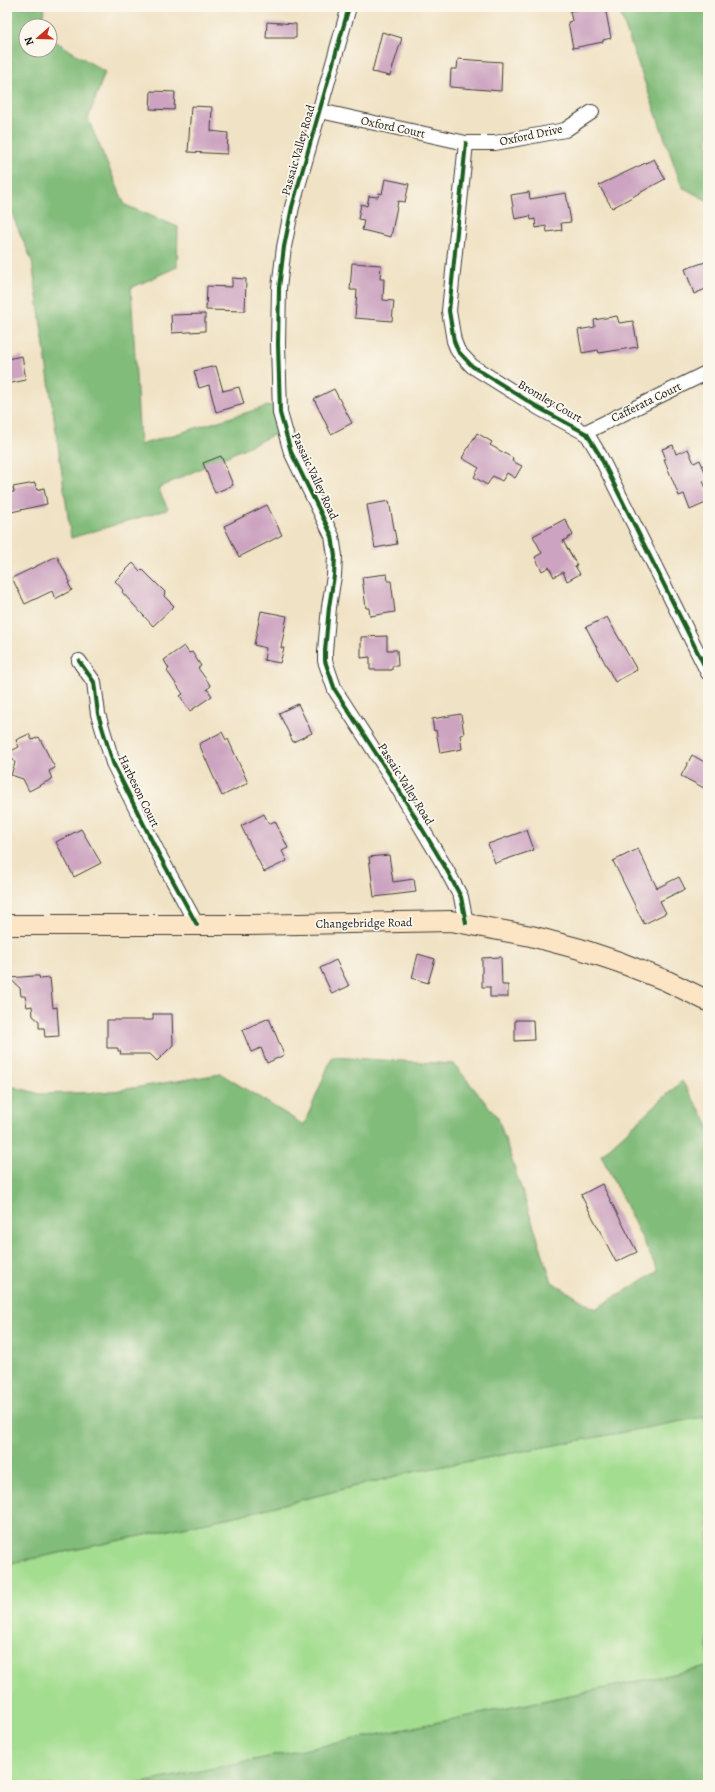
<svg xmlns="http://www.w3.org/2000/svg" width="715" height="1792" font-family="Alegreya,serif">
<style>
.green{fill:#a3dd8f;stroke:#607c56}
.forest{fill:#82bc7a;stroke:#4f6c4b}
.building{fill:#cca3c0}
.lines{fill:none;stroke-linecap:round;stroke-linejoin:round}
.street-casing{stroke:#3c3a35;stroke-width:16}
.secondary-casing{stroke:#3c3a35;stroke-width:22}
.street{stroke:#fff;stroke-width:14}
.secondary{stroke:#fce5c4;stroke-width:20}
.cycleway-casing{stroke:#fbf7ec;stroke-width:6}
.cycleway{stroke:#1b5e20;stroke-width:4}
.labels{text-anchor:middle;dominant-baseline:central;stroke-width:3.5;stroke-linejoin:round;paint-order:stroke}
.street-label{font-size:12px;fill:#1c1c1c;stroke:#fbf7ec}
</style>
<rect width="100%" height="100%" fill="#fbf7ec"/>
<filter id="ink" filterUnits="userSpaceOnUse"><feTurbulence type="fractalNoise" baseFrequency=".025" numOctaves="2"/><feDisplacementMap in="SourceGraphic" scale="8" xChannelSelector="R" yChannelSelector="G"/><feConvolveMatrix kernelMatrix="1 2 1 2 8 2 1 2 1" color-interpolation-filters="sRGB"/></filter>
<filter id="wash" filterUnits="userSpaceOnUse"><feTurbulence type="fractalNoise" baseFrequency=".012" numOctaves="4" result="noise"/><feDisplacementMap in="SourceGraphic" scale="16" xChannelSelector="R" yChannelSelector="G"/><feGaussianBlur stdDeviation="0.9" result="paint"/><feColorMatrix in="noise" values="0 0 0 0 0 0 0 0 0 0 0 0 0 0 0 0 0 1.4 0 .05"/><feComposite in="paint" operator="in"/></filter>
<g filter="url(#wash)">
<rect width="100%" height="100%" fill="#f0e2c4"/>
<path class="green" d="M708,1416V1667L132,1785H7V1564L240,1515L412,1472Z"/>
<path class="forest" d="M7,7H45L40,26H26V50H50V38L105,72L88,119L125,205L178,227L177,267L131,288L140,445L278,403L284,430L158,488L168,509L71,538L32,261L7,203Z
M618,7H708V201L682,187Z
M332,1057L454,1064L498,1118L552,1282L595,1309L658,1271L601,1155L682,1081L708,1123V1416L412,1472L240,1515L7,1564V1085L40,1094L107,1092L221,1074L304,1125Z
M708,1667V1785H132Z"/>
<g id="blocks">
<path class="building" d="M594,7H605L611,38L603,40V42L573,48L568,22L572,21L570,11Z
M267,22L296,24V38H266Z
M382,32L402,38L390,76L372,72Z
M458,59L502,62L501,91L450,87L451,69H457Z
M151,91L175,92L174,110L150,109Z
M191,106L212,107L211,131L228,133L227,154L188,152Z
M654,159L665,179L612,208L599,185Z
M385,179L409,184L405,202L398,201L391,237L362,230L364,220L358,219L361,204L367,206L369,196L378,197L379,193L382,194Z
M529,192L530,199L566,193L571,222L561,223L562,230L547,232L546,226L536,228L535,219L531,220L530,216L515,219L511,195Z
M708,261V288L694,294L685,269Z
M352,263L381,265L380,279H384L383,300L394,301L392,321L355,318L357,290H350Z
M232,278L246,279L245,311L206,310L207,286L232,287Z
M205,314V331L172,333L171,315Z
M617,316L619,323L633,321L638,347L599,353L598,350L582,353L578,330L595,327L594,320Z
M22,356L26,380L7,384V359Z
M216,366L223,391L239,387L244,404L216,412L209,385L199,388L194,371Z
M334,389L352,423L331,434L314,399Z
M477,433L492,442L490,445L513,458L512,461L522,466L515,478L507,473L502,481L493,476L487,485L474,477L479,468L462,458Z
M673,445L676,454L688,449L694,463L700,460L708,479L703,481L708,493V502L690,510L684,494L679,496L664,459H666L662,449Z
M221,456L233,485L215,493L203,463Z
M35,483L37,490L44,488L47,504L7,513V493L14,492L13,487Z
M389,501L397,544L375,548L367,505Z
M267,505L282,535L239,557L224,526Z
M565,519L573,535L563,541L577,565L575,566L580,574L567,581L563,572L554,577L549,567L542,571L535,557L542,553L533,536Z
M57,556L70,582L68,583L72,590L55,599L52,591L25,604L12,578Z
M133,563L140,571L142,569L165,592L164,596L174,606L153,626L122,592L123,590L115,581Z
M387,574L388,581H391L395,612L370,616L369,608H366L362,577Z
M261,611L287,616L281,648H284L280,663L264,660L266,648L254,645Z
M607,617L637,670L615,682L586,627Z
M387,636V650H397L398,666H392V670H370V657L361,658V637Z
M184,646L189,653L192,652L201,666L198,668L211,686L207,689L212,696L190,711L180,696L183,694L167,671L169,669L164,660Z
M298,704L312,733L293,742L279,713Z
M461,714L464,734L460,735L462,749L440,753L436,730L434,731L432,719Z
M222,732L226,740L228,739L248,783L222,796L199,744Z
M29,734L32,740L39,737L55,768L49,771L52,779L29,791L23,779L11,775L15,763L9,752L19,747L16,740Z
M692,755L708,764V790L681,776Z
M264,814L269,824L275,821L288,848L282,851L287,861L264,872L241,826Z
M81,829L101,863L74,877L56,842Z
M527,830L534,850L495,863L488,844Z
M638,849L657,888L679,877L685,889L660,901L666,913L644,924L613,861Z
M389,855L393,882L414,879L416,892L374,897L369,857Z
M418,954L435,959L428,983L412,978Z
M501,957L502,985H508V997H490V987H482V958Z
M336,960L349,986L332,994L320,968Z
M34,976H39L40,979L50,978L53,1008L57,1007L59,1036L45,1037L44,1028H39V1021L33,1016L32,1006L27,1007L25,996H21L20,988L9,978Z
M153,1014H172L173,1045L157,1061L150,1054H120L121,1051H118V1048H107V1020H153Z
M269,1018L284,1055L267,1063L261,1048L251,1052L242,1030Z
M515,1020H533L534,1040L515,1041Z
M602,1184L637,1252L616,1262L581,1195Z"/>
</g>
</g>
<g filter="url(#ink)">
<use href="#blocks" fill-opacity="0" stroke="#3c3a35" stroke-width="1"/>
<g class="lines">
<defs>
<path id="street" d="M349,7L292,207L284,247L279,288L278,344L280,413L291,452L332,536L335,556L334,576L329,607L325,651V661L335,690L390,775L445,867L461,897L466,923
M320,111L466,143H495L565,130L592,112
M466,143L449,311L454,341L458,351L472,366L539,408L587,434L599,454L708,673
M584,433L708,372
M79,661L94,682L98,714L113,763L158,853L197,925"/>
<path id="secondary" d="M7,925H249L451,921L531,936L580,949L619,962L667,981L708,1001"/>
</defs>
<use href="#street" class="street-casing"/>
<use href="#secondary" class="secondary-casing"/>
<use href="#street" class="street"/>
<use href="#secondary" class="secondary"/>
<defs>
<path id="cycleway" d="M349,7L292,207L284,247L279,288L278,344L280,413L291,452L332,536L335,556L334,576L329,607L325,651V661L335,690L390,775L445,867L461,897L466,923
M466,143L449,311L454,341L458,351L472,366L539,408L587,434L599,454L708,673
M79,661L94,682L98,714L113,763L158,853L197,925"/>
</defs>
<use href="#cycleway" class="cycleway-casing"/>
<use href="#cycleway" class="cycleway"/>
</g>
</g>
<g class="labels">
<g class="street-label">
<text transform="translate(393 127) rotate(12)">Oxford Court</text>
<text transform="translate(531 135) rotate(-12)">Oxford Drive</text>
<text transform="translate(298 150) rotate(-74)">Passaic Valley Road</text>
<text transform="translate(550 401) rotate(30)">Bromley Court</text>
<text transform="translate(646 402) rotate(-26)">Cafferata Court</text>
<text transform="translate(315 476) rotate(65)">Passaic Valley Road</text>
<text transform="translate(406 784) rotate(58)">Passaic Valley Road</text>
<text transform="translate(139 791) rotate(64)">Harbeson Court</text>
<text transform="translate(364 923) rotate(-1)">Changebridge Road</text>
</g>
</g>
<rect width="715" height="1792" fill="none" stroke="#fbf7ec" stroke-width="24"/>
<g transform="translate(38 38) rotate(250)"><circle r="19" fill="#fbf7ec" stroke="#a29f99"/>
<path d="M0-3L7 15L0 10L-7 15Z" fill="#c8321e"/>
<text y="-6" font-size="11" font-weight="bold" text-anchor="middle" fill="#1c1c1c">N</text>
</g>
</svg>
